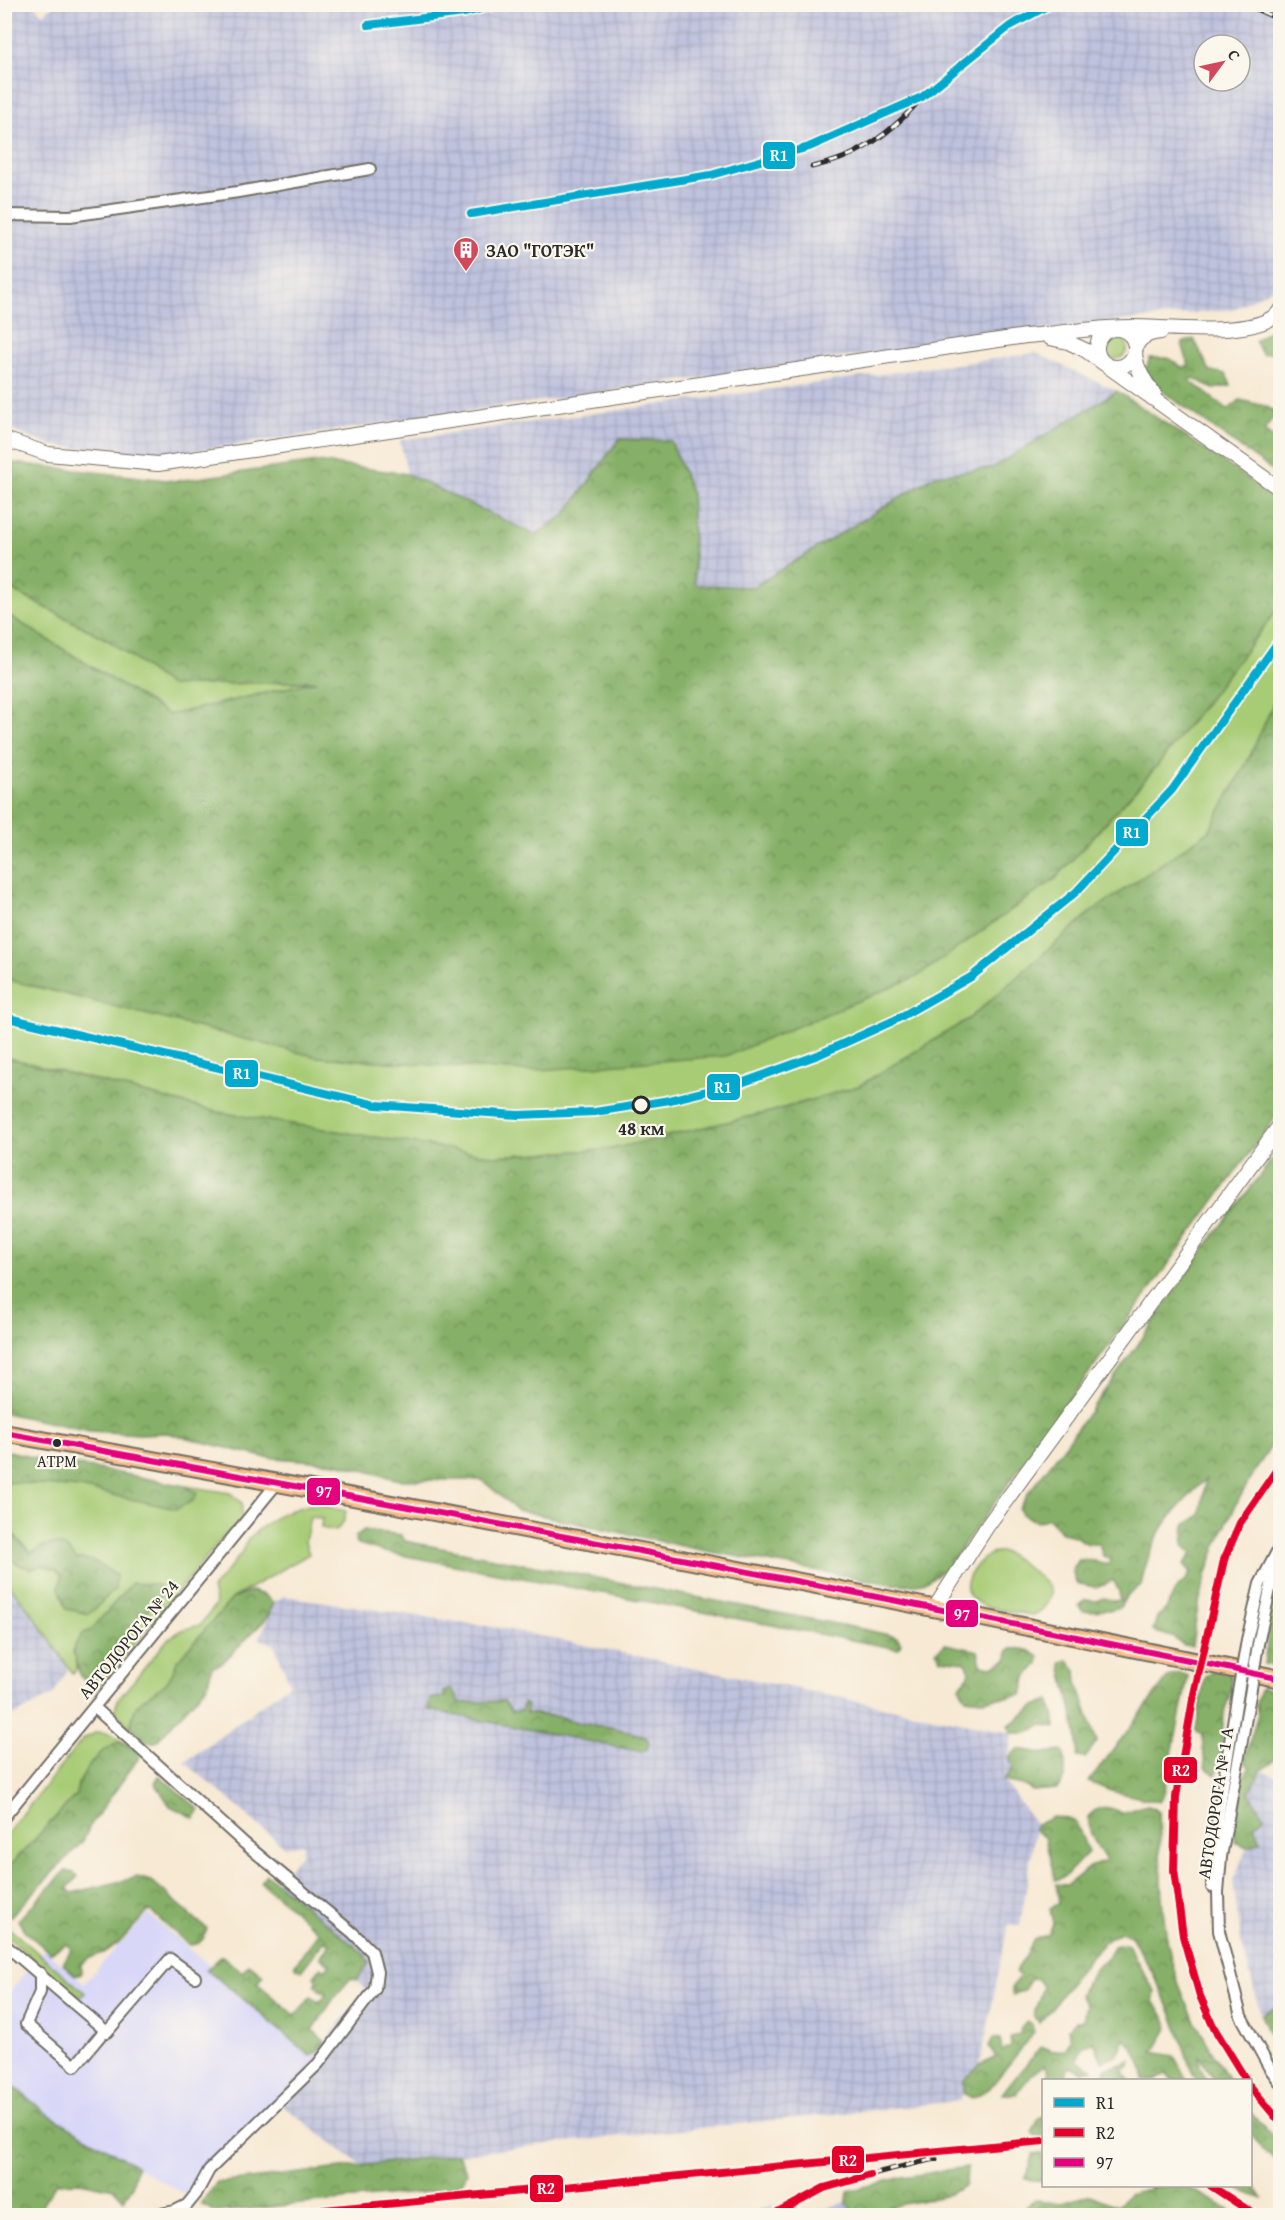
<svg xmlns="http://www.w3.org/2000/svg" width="1285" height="2220" font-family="'Gentium Book Plus',serif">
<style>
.built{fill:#d8d7f8}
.industrial{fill:url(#industrial-grid);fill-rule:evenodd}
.green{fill:#a8cc76;stroke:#6a7c50;stroke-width:1.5}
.forest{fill:url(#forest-crowns);stroke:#586e49;stroke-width:1.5}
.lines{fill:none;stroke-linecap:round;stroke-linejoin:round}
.minor-casing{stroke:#726e66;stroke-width:14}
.tertiary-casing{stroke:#726e66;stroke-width:16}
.trunk-casing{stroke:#726e66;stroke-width:20}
.minor{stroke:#fff;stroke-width:10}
.tertiary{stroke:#fff;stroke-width:14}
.trunk{stroke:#f8bd88;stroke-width:16}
.rail-casing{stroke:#2b2b2b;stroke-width:5}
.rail{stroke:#fbf7ec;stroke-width:3;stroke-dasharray:9;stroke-linecap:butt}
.minor-bridge-casing{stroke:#726e66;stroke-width:14;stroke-linecap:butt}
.minor-bridge{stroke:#fff;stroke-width:10}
.bus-1-casing{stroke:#fbf7ec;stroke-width:10}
.bus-1{stroke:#e5007d;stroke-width:6}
.rail-1-casing{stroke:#fbf7ec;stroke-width:12}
.rail-2-casing{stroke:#fbf7ec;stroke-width:12}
.rail-1{stroke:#00a9ce;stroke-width:8}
.rail-2{stroke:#e4002b;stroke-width:8}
.stop-dot{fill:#fbf7ec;stroke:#2b2b2b;stroke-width:3}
.bus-dot{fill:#2b2b2b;stroke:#fbf7ec;stroke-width:2}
.labels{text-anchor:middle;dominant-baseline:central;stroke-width:4.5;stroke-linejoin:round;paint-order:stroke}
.bus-label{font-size:16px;fill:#2b2b2b;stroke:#fbf7ec}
.poi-label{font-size:18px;font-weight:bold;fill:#2b2b2b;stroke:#fbf7ec;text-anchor:start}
.stop-label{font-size:18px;font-weight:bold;fill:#2b2b2b;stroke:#fbf7ec}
.street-label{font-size:18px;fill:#2b2b2b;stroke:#fbf7ec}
.line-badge{stroke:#fbf7ec;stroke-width:2}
.badge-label{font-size:16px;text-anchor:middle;font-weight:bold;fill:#fff}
</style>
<defs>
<pattern id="industrial-grid" width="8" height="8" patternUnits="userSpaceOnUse" patternTransform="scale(1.5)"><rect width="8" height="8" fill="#bfc2dd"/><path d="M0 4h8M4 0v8" fill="none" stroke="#a4a7be"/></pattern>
<pattern id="forest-crowns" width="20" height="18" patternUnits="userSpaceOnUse" patternTransform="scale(1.5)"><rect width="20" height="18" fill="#86b067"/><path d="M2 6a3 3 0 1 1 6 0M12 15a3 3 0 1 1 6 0" fill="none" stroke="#6e8f55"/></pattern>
</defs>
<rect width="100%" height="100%" fill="#fbf7ec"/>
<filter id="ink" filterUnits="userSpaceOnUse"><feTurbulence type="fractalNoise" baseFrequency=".0167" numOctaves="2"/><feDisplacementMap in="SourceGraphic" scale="12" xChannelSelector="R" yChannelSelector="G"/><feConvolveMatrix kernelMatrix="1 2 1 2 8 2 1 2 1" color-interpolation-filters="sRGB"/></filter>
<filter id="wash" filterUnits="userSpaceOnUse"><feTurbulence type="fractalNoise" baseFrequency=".008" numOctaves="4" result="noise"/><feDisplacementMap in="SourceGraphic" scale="24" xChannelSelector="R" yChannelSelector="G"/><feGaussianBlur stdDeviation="1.35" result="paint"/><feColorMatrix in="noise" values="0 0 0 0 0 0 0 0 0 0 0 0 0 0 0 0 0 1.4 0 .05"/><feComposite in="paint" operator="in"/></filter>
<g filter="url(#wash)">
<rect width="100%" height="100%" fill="#f7e9d3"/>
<path class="built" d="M148,1914L318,2057L187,2196L46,2113L5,2079L4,1999L44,1949L84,1983Z"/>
<path class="industrial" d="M54,4L1269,5L1280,13V280L1275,287L1234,309L1028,331L156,456L50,445L5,428L4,5H34L43,15ZM1204,45H1240V81H1204Z
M1036,353L1117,391L992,468L936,475L753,587L695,585L691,492L619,439L565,515L535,535L407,474L400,440Z
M4,1580L31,1612L66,1665L67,1671L53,1695L5,1720Z
M284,1596L506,1629L1012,1733L1009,1756L1013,1768L1004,1781L1036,1825L1020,1926L1008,1925L980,2065L963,2080V2093L959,2101L574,2141L362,2166L276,2100L318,2057V2051L366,1989L357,1980L369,1963L363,1952L276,1882L302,1853L303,1844L284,1847L185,1762L290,1684L274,1644L259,1639L274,1603ZM445,1697L457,1703L486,1702L512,1712L521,1711L524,1703L526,1713L560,1717L583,1724L610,1727L645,1736L649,1742L647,1749L645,1753L428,1710L435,1699Z
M1261,1771L1280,1776V2005L1261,2015L1241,1941L1233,1881L1247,1847L1260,1842L1253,1825L1263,1816L1249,1793Z
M847,2202L854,2215L801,2216Z
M772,2205L777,2215H744Z"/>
<path class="green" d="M1103 347a12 12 0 1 1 24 0a12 12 0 1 1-24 0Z
M4,586L108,640L170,686L322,680L169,715L5,613Z
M1280,606V689L1249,758L1209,831L1090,913L970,1018L859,1086L773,1111L612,1149L493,1156L217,1112L22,1061L5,1060V979L317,1057L527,1071L1055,879L1156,767Z
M5,1481L80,1488L197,1493L186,1486L230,1493L242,1503L241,1519L214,1548L96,1690L91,1685L95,1683L101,1665L164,1591L132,1583L91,1630L82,1634L73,1653C78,1661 79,1666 73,1674L31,1612L5,1580L4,1557C10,1559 16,1564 22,1566C38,1570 45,1557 62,1576L59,1588L68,1609L89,1614L115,1589L92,1560L75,1559L45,1545L31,1553L5,1525Z
M309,1505L323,1506L346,1511L344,1521L336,1531L321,1528L322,1518L310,1517L305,1542L309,1554L233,1598L177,1661C168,1693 154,1686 137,1706C133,1711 132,1722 130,1728L115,1711L117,1701L168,1639L182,1630L200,1625L216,1605L212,1589L240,1555L248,1539L263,1526L282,1513Z
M996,1552C999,1552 1003,1552 1006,1553C1013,1556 1043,1579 1048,1586C1055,1598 1043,1612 1032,1615C1011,1611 950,1609 971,1573C977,1564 986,1555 996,1552Z
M97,1732L111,1734L134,1749L78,1783L76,1795L5,1871V1836L83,1739Z
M4,1924L85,1993L80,1997L5,1935Z"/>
<path class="forest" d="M1280,327V351L1262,354L1255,341L1267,332Z
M1194,339L1210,371L1226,374L1231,386L1213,389L1194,378L1189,380L1228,410L1240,400L1265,406L1277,412L1264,431L1274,438L1280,433V476L1165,393L1145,371L1150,358H1168L1183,368L1189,366L1182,343Z
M1117,391L1280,500V606L1156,767L1055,879L918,976L726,1056L527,1071L317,1057L5,979V613L169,715L317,681L170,686L108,640L5,586V462L176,481L318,462L407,474L535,535L565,515L619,439L671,441L691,492L695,585L753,587L936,475L992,468Z
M1280,689V1111L949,1565C925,1584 923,1586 892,1584L700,1550L517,1510L482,1480H399L337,1463L263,1457L167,1433L140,1434L89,1431L5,1413V1057L217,1112L493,1156L612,1149L774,1111L859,1086L970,1018L1090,913L1209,831L1249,758Z
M1280,1149V1433C1233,1501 1201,1563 1192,1646L1184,1645L1172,1637L1153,1631L1157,1617L1166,1609L1176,1589L1186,1580L1191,1572L1184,1564L1192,1554L1183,1545L1185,1525L1200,1515L1206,1479C1171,1513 1150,1536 1141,1585L1126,1597L1120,1607L1109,1610L1083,1611L1079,1606L1085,1600L1098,1601L1103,1598L1114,1601L1120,1600L1119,1591L1113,1580C1100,1590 1092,1587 1076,1583L1072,1569L1079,1560C1094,1557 1097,1566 1110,1564L1111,1558L1103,1556L1099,1544H1088L1075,1536L1063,1533L1049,1518L1037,1522L1022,1514L1019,1509L1029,1492L1066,1444L1137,1346L1203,1250Z
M9,1451L35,1458L56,1470L77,1465L186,1486L197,1493L193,1501L176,1509L80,1488L11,1482L5,1481V1453Z
M5,1529H7L31,1553C48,1543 64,1538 75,1559L92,1560L116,1575L115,1589L89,1614L67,1609L59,1588L62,1576L57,1570L43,1565L31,1569L5,1557Z
M364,1530L401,1535L405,1541L862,1629L897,1637L901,1643L898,1649L385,1552L355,1543L356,1536Z
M1280,1572V1666L1264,1664L1274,1598Z
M132,1583L153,1584L162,1587L164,1591L101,1665L95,1683L91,1685L80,1676L73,1649L82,1634L91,1630Z
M251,1591L264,1595L274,1603L267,1618L221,1664L212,1667L207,1686L156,1742H146L130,1728C132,1722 133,1711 137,1706C154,1686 168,1693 177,1661L233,1598Z
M945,1644L978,1651L981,1665L992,1667L1007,1660L1008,1650C1020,1647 1030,1649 1039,1657L1038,1664L1026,1678L1022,1695L982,1700L966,1698L959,1687L970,1674L965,1662L941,1659L936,1651Z
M1068,1660L1076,1670L1077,1682L1097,1742L1085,1758L1077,1757C1080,1733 1065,1689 1061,1662Z
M1214,1670L1229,1673C1236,1689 1227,1699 1224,1714C1221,1737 1225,1752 1216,1775L1205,1767L1202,1735L1196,1730L1205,1677Z
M1179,1673L1188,1676L1164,1793L1159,1802L1111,1791L1089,1782L1169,1676Z
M1260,1688L1280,1693V1750L1272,1762L1261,1771L1249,1793L1264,1817L1254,1825L1260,1842L1247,1847L1235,1842V1824L1241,1800L1242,1779L1250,1767L1244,1762L1258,1714L1256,1705Z
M451,1689L457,1697L458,1703L504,1701L512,1712L521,1711L524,1703L527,1706L526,1713L560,1717L583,1724L610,1727L645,1736L649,1742L647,1749L643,1752L428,1710L430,1699L445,1697L443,1692Z
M1049,1700L1054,1713L1056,1727L1041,1725L1028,1733H1012L1008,1726L1035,1706Z
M119,1742L134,1749L140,1756L90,1826L83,1841L8,1919L5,1916V1871L76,1795C79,1775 99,1748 119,1742Z
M1018,1749L1043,1753L1063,1751C1066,1767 1068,1777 1057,1789L1032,1791C1020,1782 1017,1785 1004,1781L1013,1768L1009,1757Z
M160,1776L200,1810L194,1818L170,1806L155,1783Z
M1147,1805L1159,1812C1161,1865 1159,1921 1175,1973C1187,2011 1209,2046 1229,2080H1214L1199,2055L1200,2067L1207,2080H1196C1187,2063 1184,2045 1177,2028C1166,1995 1149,1965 1131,1936L1121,1932C1091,1944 1063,1998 1039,2023L1034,2015L1043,1986L1037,1978L1030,1980L1024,1990L1013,1995L1011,1988L1021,1976L1015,1972L1026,1956L1033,1940L1049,1934L1053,1923L1050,1909L1059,1903L1056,1884L1067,1885L1090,1867L1106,1861L1091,1835L1088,1817C1099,1804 1108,1806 1122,1813Z
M1053,1817L1068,1819L1076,1822L1088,1852L1065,1876L1055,1880L1045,1838L1034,1830L1036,1825Z
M65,1871L73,1872L78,1876L67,1889L73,1893L138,1877L153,1882L207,1929C204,1940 201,1944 189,1945L149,1910L118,1944C112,1946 110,1950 105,1952C93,1957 92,1955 81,1964L82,1973L75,1975L63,1964L71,1949L66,1944L50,1953L24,1930L18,1920Z
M266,1874L363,1953L369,1963L357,1980L351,1978L334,1998L313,2030L325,2042L318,2051L310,2056L236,1993L206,1970L222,1956L242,1972L249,1964L263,1975L257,1983L295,2015L311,1997L319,2002L326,1995L314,1985L317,1980L314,1976L321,1967L325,1970L330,1964L320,1957L330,1944L325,1940L301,1971L294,1966L319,1932L260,1882Z
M1124,1944L1128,1945L1155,1992L1153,2002L1159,2008L1169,2027L1157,2047L1152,2052L1174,2056L1187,2080H1172L1166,2075L1155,2080H1144C1144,2064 1136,2051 1125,2039L1117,2056L1102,2062L1094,2041L1082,2047L1077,2061L1093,2070L1083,2072L1069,2067L1063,2080H1047L1048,2072L1044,2065L1031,2075L1016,2094H1002C1014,2076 1029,2063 1041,2046L1051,2051L1065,2050L1071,2039L1068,2029L1076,2021H1083L1086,2004L1080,1994C1086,1984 1091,1973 1099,1965C1106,1958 1110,1955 1114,1946Z
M1280,2005V2058L1261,2015Z
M1027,2021L1032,2024L1034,2033L989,2089L972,2098L963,2093V2081L980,2065L996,2057L989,2046L993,2038L1000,2039L1002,2051L1011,2047L1010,2037L1020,2034L1021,2027Z
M1131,2061L1130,2065L1123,2071L1130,2080H1096L1104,2078L1105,2069Z
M12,2085L46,2113L137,2166L132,2187L124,2200L114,2189L80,2182L56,2183L36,2215H5V2090Z
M1250,2112L1280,2144V2163L1263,2150L1251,2134Z
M1043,2116V2136L1036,2137L1032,2133L1039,2118Z
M1043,2153V2181L1025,2179L1033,2154Z
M458,2154L467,2173L459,2189L216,2212L200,2204L217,2183Z
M967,2167L966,2185L945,2196L903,2204L863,2215H854L847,2202L848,2191L903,2177Z
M1251,2181L1263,2199L1230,2186H1250Z
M1148,2186H1185L1227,2208L1234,2215H1015L1034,2201L1061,2203L1090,2195L1117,2206L1129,2195L1153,2188Z"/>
</g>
<g filter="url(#ink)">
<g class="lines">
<defs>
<path id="minor" d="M4,215L70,216L238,192L370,169
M1247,1640L1260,1584L1280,1546
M1258,1644L1276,1562
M1250,1695L1221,1857L1218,1892L1219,1931L1241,2016L1269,2067L1280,2082
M94,1707L244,1843L353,1933L372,1952L377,1972L375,1989L318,2064L209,2170L196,2194L187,2205L175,2211L151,2216
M4,1817L278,1482
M1212,1887V1854L1238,1692
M4,1944L107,2032L170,1959L195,1977
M40,1973V1992L26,2024L75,2066L105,2030"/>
<path id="tertiary" d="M1097 348a19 19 0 1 1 38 0a19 19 0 1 1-38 0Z
M1050,338L1068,342L1085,350L1280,489
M1154,393C1137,373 1119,336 1161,332
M4,439L48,454L158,464L1026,336C1061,333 1097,327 1133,327C1168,327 1258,339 1280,311
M934,1609L988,1525L1280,1125"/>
<path id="trunk" d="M4,1433C431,1510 857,1590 1280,1679"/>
</defs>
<use href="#minor" class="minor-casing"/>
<use href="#tertiary" class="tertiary-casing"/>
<use href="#trunk" class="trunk-casing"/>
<use href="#minor" class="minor"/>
<use href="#tertiary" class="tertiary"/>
<use href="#trunk" class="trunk"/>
<defs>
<path id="rail" d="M1245,4L1280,20
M368,25L464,13L501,4
M812,167C823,164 834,162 845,157C871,147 899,124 918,102
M471,214L711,175L809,147L922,97L1010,26L1051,4
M1246,2080L1214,2028L1200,1996L1183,1936L1174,1870L1176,1797L1194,1694L1224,1560L1240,1523L1280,1465
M1250,2086L1280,2122
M1211,2186L1257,2216
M261,2216L1044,2141
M772,2216C823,2185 878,2171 936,2159"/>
</defs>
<use href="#rail" class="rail-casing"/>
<use href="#rail" class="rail"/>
<defs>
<path id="minor-bridge" d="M1238,1692L1247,1640
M1250,1695L1258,1644"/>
</defs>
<use href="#minor-bridge" class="minor-bridge-casing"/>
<use href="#minor-bridge" class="minor-bridge"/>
<defs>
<path id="bus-1" d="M4,1433C431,1510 857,1590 1280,1679"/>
</defs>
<use href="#bus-1" class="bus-1-casing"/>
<use href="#bus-1" class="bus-1"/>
<defs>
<path id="rail-1" d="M368,25L464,13L501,4
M471,214L711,175L809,147L922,97L1010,26L1051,4
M4,1017L376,1105L518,1115L595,1112L670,1100L744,1082L818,1055L895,1020L971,977L1076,892L1172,790L1280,639"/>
<path id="rail-2" d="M1246,2080L1214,2028L1200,1996L1183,1936L1174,1870L1176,1797L1194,1694L1224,1560L1240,1523L1280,1465
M1250,2086L1280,2122
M1211,2186L1257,2216
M261,2216L1044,2141
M772,2216L824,2188L870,2175"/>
</defs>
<use href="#rail-1" class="rail-1-casing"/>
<use href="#rail-2" class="rail-2-casing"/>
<use href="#rail-1" class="rail-1"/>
<use href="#rail-2" class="rail-2"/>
</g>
</g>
<defs>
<symbol id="building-pin" viewBox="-11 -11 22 30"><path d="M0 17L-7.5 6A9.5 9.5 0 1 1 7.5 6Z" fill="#d1495b" stroke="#fbf7ec"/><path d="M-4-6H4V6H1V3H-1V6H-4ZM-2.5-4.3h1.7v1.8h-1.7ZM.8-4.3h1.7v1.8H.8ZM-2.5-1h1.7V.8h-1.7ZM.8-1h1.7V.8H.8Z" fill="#fff"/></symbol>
</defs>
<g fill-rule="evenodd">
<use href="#building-pin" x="451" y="235" width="30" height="40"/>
</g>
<circle class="stop-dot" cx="641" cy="1105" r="8"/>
<circle class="bus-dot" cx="57" cy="1443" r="5"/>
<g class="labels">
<g class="bus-label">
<text x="57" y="1461">АТРМ</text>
</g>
<g class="poi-label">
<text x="486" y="250">ЗАО "ГОТЭК"</text>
</g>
<g class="stop-label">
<text x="641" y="1128">48 км</text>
</g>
<g class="street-label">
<text transform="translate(128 1639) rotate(-51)">АВТОДОРОГА № 24</text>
<text transform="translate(1215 1803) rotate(-81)">АВТОДОРОГА № 1 А</text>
</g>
</g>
<g class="line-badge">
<rect x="762" y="141" width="34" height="29" rx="6" fill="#00a9ce"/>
<rect x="1115" y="818" width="34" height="29" rx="6" fill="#00a9ce"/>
<rect x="224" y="1059" width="35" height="29" rx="6" fill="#00a9ce"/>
<rect x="706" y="1073" width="35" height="28" rx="6" fill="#00a9ce"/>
<rect x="306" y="1477" width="35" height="29" rx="6" fill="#e5007d"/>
<rect x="945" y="1599" width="34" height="29" rx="6" fill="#e5007d"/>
<rect x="1163" y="1756" width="35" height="28" rx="6" fill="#e4002b"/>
<rect x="831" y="2145" width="34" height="29" rx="6" fill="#e4002b"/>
<rect x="529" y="2174" width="35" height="29" rx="6" fill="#e4002b"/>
</g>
<g class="badge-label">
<text x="779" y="161">R1</text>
<text x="1132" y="838">R1</text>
<text x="242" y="1079">R1</text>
<text x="723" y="1093">R1</text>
<text x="324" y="1497">97</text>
<text x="962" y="1620">97</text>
<text x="1181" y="1776">R2</text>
<text x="848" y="2166">R2</text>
<text x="546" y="2194">R2</text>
</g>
<rect width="1285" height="2220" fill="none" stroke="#fbf7ec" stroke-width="24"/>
<rect x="1042" y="2079" width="210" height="108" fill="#fbf7ec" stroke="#a8a59f" stroke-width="1.5"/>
<rect x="1054" y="2098" width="30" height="9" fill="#00a9ce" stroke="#a8a59f" stroke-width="1.5"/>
<text x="1096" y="2109" font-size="18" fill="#2b2b2b">R1</text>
<rect x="1054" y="2128" width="30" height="9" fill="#e4002b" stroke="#a8a59f" stroke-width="1.5"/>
<text x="1096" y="2139" font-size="18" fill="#2b2b2b">R2</text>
<rect x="1054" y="2158" width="30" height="9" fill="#e5007d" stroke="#a8a59f" stroke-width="1.5"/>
<text x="1096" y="2169" font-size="18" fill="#2b2b2b">97</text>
<g transform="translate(1222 63) rotate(57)"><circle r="28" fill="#fbf7ec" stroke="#a8a59f" stroke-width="1.5"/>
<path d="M0-4.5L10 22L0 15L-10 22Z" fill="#d1495b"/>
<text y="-9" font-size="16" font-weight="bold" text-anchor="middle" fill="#2b2b2b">С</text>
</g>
</svg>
